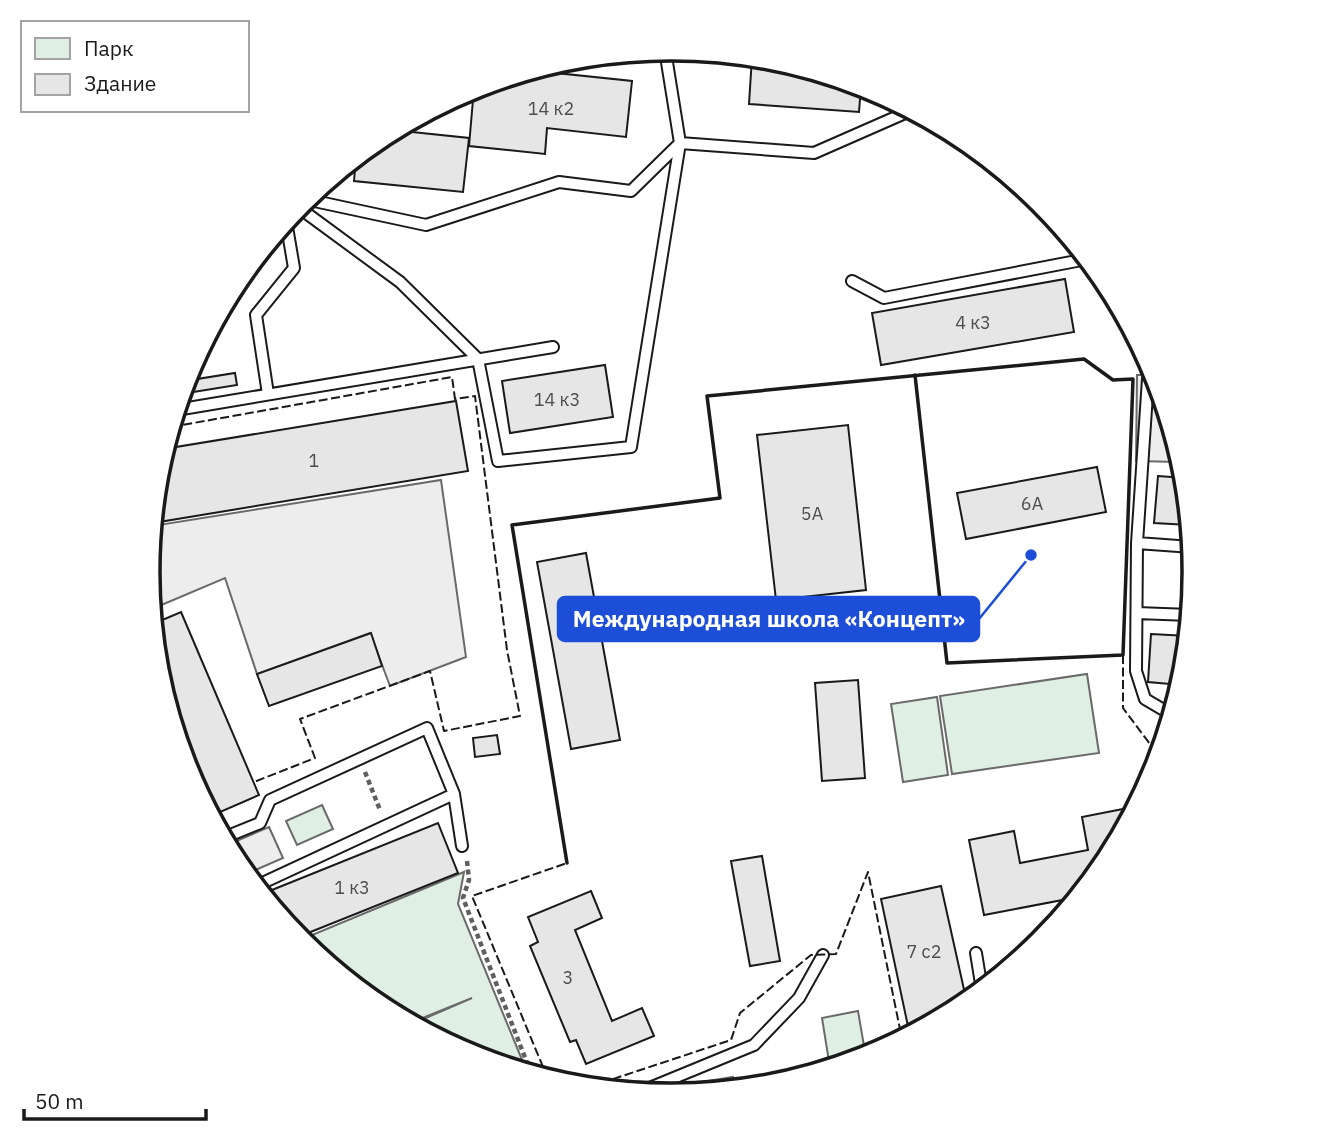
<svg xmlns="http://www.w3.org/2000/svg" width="1342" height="1144" font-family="'IBM Plex Sans',sans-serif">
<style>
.green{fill:#e0efe3;stroke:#6a6a6a;stroke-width:2}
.parking{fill:#ededed;stroke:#6a6a6a;stroke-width:2}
.building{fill:#e6e6e6;stroke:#1a1a1a;stroke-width:2}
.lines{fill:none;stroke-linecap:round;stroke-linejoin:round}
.service-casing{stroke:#1a1a1a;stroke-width:14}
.path{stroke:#5f5f5f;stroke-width:4.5;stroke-dasharray:5 3.5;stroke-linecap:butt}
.service{stroke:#fff;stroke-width:10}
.fence{stroke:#1a1a1a;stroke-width:2;stroke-dasharray:9 3.5;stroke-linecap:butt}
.wall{stroke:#1a1a1a;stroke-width:3.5}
.labels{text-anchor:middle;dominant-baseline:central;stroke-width:5;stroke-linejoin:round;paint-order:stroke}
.number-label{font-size:18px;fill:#4d4d4d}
.rim{fill:none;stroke:#1a1a1a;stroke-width:3.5}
.leader{fill:none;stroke:#1d4ed8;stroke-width:2.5}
.callout-dot{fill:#1d4ed8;stroke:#fff;stroke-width:2.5}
.callout{fill:#1d4ed8;stroke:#1d4ed8;stroke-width:2.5}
.callout-label{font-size:23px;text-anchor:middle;font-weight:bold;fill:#fff}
</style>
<rect width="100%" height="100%" fill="#fff"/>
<path class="green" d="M1087,674L1099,753L952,774L940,696Z
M937,697L948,775L903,782L891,704Z
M322,805L333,829L297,845L286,821Z
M464,872L458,904L527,1072L470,1055L412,1024L472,998L410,1023L380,1007L300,940Z
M858,1011L864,1046L871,1055L830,1068L822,1018Z"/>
<path class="parking" d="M1137,375H1155L1178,452V462L1136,461Z
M441,480L466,657L390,686L370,633L257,674L225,578L152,609L148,572L152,526Z
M269,827L283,858L246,874L227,845Z
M733,1077L735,1089L658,1094V1089Z"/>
<path class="building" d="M752,57L773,59L861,86L859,112L749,104Z
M548,65L547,72L632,81L626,137L547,128L545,154L469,146L474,88Z
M393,130L469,138L463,192L354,181L356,157Z
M257,256L258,265L248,267Z
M1065,279L1074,332L881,365L872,313Z
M605,365L613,417L510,433L502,381Z
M235,373L237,385L181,394L185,381Z
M456,401L468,471L153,523L158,470L164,449Z
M848,425L866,590L776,600L757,435Z
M1097,467L1106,512L966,539L957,493Z
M1158,476L1185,478L1189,525L1154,523Z
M586,553L620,740L571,749L537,562Z
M181,612L259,795L211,816L188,772L158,674L153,624Z
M371,633L382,666L269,706L257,674Z
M1151,634L1188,636L1181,685L1148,682Z
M858,680L865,778L822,781L815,683Z
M497,735L500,754L475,757L473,738Z
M1133,807V811L1106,863L1078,897L984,915L969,840L1014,831L1020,863L1088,850L1082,817Z
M438,823L458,873L298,937L262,894Z
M762,856L780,961L750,966L731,861Z
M941,886L967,1003L921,1029L909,1031L881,899Z
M591,891L602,918L575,930L612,1021L642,1008L654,1036L586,1064L576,1040L570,1042L530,946L538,942L528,917Z"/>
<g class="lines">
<defs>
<path id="service" d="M305,199L426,225L559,182L631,191L680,143L814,153L912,110
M298,207L400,282L478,359L498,461L631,447L680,143L665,50
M852,281L884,298L1087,259
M1148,379L1137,543L1136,671L1145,699L1162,709L1173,710
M268,394L256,315L294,268L286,221
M176,410L553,347
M1137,543L1192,547
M1137,613L1190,615
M223,838L260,823L270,800L427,728L454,794
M256,886L454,794L462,846
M976,953L982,990
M646,1093L647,1089L754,1045L799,998L823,955"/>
</defs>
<use href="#service" class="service-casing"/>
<path class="path" d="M365,772L380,810
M467,861L469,880L463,898L531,1073"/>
<use href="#service" class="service"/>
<path class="fence" d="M171,427L452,377L455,399L475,396L507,650L520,716L444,731L430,671L300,719L315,758L254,782
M1123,655V708L1159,756
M548,1079L472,896L567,863
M589,1087L731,1040L740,1013L811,955L836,954L868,872L902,1039"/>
<path class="wall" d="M567,863L512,525L720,498L707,396L1084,359L1113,380L1133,379L1123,655L947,663L915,375"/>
</g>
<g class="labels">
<g class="number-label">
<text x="551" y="108">14 к2</text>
<text x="973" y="322">4 к3</text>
<text x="557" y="399">14 к3</text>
<text x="314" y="460">1</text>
<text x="1032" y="503">6А</text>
<text x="812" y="513">5А</text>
<text x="352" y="887">1 к3</text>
<text x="924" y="951">7 с2</text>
<text x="568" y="977">3</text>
</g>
</g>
<path d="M0 0H1342V1144H0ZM160 572a511 511 0 1 1 1022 0a511 511 0 1 1-1022 0Z" fill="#fff" fill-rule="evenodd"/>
<path class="rim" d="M160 572a511 511 0 1 1 1022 0a511 511 0 1 1-1022 0Z"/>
<path class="leader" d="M1031 555L979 619"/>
<circle class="callout-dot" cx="1031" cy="555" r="7"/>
<rect class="callout" x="558" y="597" width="421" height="44" rx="7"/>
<g class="callout-label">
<text x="769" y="627">Международная школа «Концепт»</text>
</g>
<rect x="21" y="21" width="228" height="91" fill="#ffffff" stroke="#a3a3a3" stroke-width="2"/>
<rect x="35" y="38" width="35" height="21" fill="#e0efe3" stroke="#a3a3a3" stroke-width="2"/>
<text x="84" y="56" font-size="21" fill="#1a1a1a">Парк</text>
<rect x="35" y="74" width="35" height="21" fill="#e6e6e6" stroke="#a3a3a3" stroke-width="2"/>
<text x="84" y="91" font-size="21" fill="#1a1a1a">Здание</text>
<path d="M24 1109v10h182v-10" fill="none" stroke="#1a1a1a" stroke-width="3.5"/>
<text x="35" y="1109" font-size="21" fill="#1a1a1a" stroke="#ffffff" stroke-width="5" paint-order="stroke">50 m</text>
</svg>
